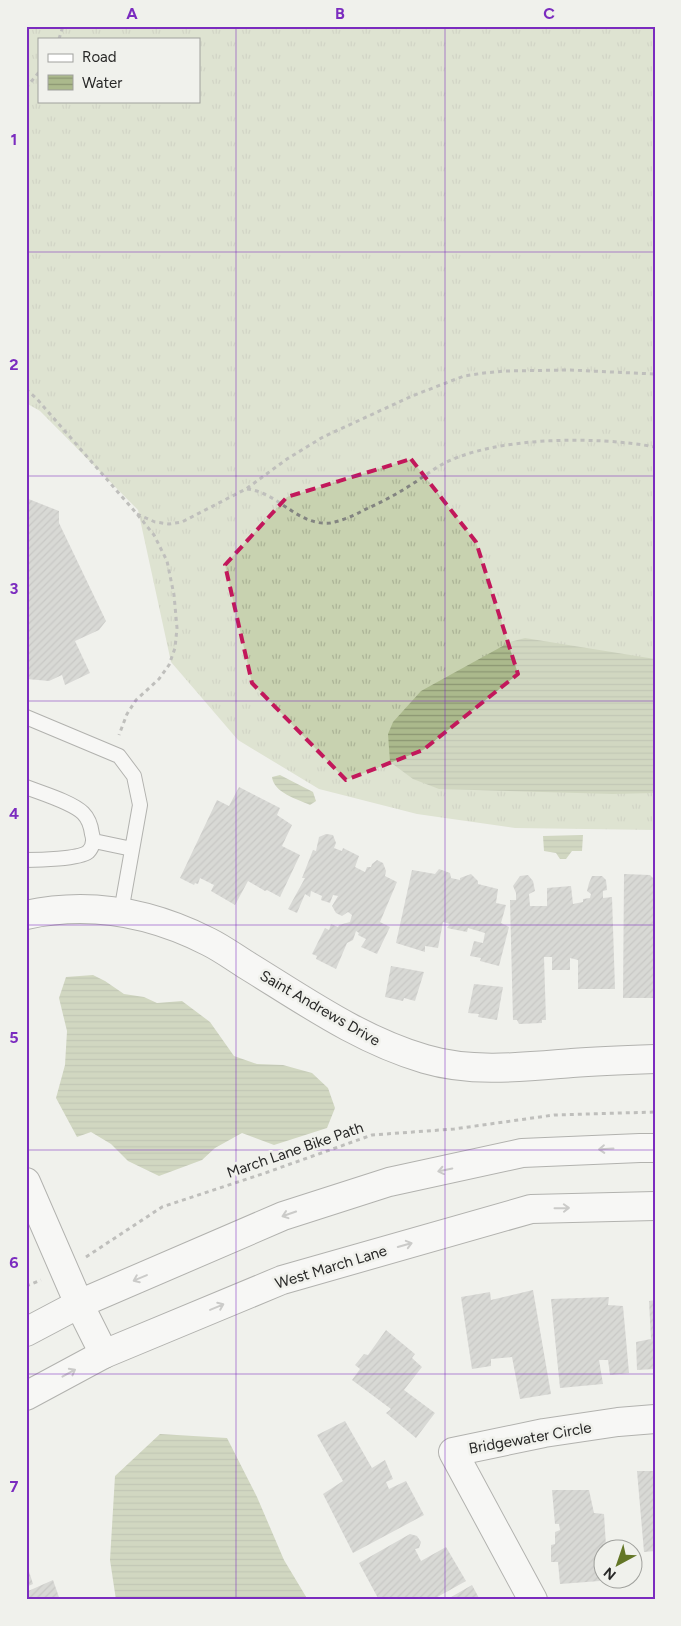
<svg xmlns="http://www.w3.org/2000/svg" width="681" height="1626" font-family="Figtree,sans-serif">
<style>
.grass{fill:url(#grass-tufts);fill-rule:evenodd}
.water{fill:url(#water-rules)}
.building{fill:url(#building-hatch)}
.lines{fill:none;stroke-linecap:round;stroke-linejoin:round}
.lane-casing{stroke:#666763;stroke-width:16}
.street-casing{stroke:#666763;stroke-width:30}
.secondary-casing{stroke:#666763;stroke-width:30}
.path{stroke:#838481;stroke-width:3;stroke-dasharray:4 4;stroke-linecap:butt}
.lane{stroke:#fff;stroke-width:14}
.street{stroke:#fff;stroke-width:28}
.secondary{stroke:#fff;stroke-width:28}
.oneway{stroke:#9e9e9e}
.marked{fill:none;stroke:#c2185b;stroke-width:4;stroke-dasharray:10 6;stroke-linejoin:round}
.grid{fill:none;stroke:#7b2cbf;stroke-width:1;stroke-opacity:0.55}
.labels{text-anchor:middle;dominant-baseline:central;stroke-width:5;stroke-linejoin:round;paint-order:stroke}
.street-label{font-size:15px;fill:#282827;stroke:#f0f1ec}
.neatline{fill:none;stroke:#7b2cbf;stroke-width:2}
.grid-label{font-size:16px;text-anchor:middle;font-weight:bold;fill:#7b2cbf}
</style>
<defs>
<pattern id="grass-tufts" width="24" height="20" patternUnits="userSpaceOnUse" patternTransform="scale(1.25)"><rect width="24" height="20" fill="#c8d2b0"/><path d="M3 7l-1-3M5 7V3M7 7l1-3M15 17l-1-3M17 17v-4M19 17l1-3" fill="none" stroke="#acb497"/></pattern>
<pattern id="water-rules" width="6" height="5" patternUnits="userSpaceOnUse" patternTransform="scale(1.25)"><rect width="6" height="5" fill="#abb98c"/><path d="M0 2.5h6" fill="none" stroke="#8b9672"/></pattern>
<pattern id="building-hatch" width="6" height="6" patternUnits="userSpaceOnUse" patternTransform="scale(1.25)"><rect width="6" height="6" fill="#bbbcb8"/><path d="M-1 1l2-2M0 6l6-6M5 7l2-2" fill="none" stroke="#989996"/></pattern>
</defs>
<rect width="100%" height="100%" fill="#f0f1ec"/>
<path class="grass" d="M26,26H655V830L515,828L417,814L319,789L238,740L171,662L138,510L40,411L26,403ZM39,39H199V101H39Z"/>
<path class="water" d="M525,638L655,659V793L612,794L439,789L413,779L390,762L388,734L393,722L421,691L510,642Z
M280,775L313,792L316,801L310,805C297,799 274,793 272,777Z
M583,835L582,851H572L566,859H560L556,853L544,851L543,836Z
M93,975L105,981L124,994L144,997L157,1003L182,1001L210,1022L234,1056L257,1064L283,1065L312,1073L328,1088L335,1108L327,1128L274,1145L242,1133L215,1148L202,1160L159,1176L128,1161L111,1144L91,1132L77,1137L56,1098L65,1065L67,1031L59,998L66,977Z
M160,1434L227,1438L257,1497L284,1560L308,1600H116L110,1560L115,1476Z"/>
<path class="building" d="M26,498L59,511V523L106,621L99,630L75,641L90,673L65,685L62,675L49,681L27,679L26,676Z
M239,787L280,808L277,815L292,825L282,846L300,855L280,897L267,890L265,891L248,881L235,905L211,891L214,885L200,878L198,884L195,883L194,885L180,878L217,800L229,806Z
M326,834L333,835L336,843L334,848L342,851L343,848L359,856L355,867L365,872L367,867H371L372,864L377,860L383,863L386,871L385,876L397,882L380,922L390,927L377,954L361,947L366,939L358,935L359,933L356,931L353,940L347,943L336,969L316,959L317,956L312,954L325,928L329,930L331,924L338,927L339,925L350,922L352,915L348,912L342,916L336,913L332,906L338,896L333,895L330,903L321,900L322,896L311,891L310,897L305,894L297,913L288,909L305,878H302L313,850L316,851L319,837Z
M439,869L450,873L451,878L460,880V878L471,874L478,881V884L498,889L496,903L506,905L501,923L509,927L499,966L480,961L481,958L470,956L474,941L483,943L485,933L468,928L467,932L447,928L450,924L443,922L438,948L425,946V952L396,943L412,870L435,874Z
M624,874L650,875L655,880V998H623Z
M528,875L533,881L535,891L529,894L530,906H547V888L571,886L573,904L583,902V899L590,898L591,894L587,891L589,883L592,876H602L606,880L607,890L603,891V898L612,897L615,989H578V960L570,958V970H552V957H544L546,1020H542V1023L519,1024L517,1020H513L510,900H516V893L513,886L520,876Z
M391,966L424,972L415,1001L404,998L403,1001L385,997Z
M474,984L503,987L497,1020L478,1017L479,1014L468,1013Z
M533,1290L551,1394L520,1399L512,1357L491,1359V1366L472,1369L461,1297L490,1292L491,1300Z
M609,1297L608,1305L623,1306L629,1373L610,1375L608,1360H599L603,1384L560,1388L551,1299Z
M655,1300V1369L637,1370L636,1342L651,1339L649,1301Z
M386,1330L415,1354L412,1358L422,1367L404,1390L435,1413L416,1438L386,1413L391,1409L352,1380L360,1369L355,1365L364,1354L368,1355Z
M345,1421L372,1468L385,1460L393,1479L386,1482L389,1489L406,1481L424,1515L353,1553L323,1494L343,1481L317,1435Z
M637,1471H655V1551L644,1552Z
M552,1490H589L594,1513L604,1514L606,1546L620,1547V1548H604V1578H613V1580L560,1584L558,1562H551V1545L555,1544V1532L560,1530L559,1524H555Z
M410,1534L417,1536L421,1542L419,1548L415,1549L421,1561L446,1547L466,1581L432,1600H379L359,1563Z
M27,1565L33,1584L26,1587V1566Z
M53,1580L60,1600H26V1592Z
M472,1585L480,1600H446Z"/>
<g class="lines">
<defs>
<path id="lane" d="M26,717L119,756L134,776L140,805L121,912
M26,787C41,793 72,802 83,813C89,819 91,826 92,834C94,840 93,847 88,852C79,859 38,860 26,860
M94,841L132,849"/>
<path id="street" d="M26,915C90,901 152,913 209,942C223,949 235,958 248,966C305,1001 360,1040 425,1059C472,1073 523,1067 572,1063C599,1061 627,1060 655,1059
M26,1182L79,1304L104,1354
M533,1600L453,1452L544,1433L618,1422L655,1419"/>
<path id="secondary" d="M26,1332L79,1304L283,1216L389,1182L522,1153L640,1148H655
M26,1396L104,1354L282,1280L531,1209L655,1206"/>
</defs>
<use href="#lane" class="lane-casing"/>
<use href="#street" class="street-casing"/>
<use href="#secondary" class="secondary-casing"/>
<path class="path" d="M59,39L63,26
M26,88L39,72
M26,389L37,399L137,514L154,535L167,561L174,595L177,628L175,648L169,665L159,679L136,700L127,714L119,735
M247,489C278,492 297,526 330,523C341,521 353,516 362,511C377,504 392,497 406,488C418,481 429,472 441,465C493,436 598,436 655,447
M137,514L155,522L169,524L182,522L246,489L287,459L323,437L412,396L464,376L484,373L505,371L570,370L655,374
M86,1257L162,1207L265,1173L372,1135L454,1129L554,1115L655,1112
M26,1286L41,1280"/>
<use href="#lane" class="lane"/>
<use href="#street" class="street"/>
<use href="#secondary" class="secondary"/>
</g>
<defs><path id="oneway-shaft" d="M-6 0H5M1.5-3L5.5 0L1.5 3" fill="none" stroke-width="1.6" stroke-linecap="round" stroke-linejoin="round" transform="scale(1.25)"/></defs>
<g class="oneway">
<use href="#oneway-shaft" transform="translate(606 1149) rotate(177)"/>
<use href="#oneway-shaft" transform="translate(445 1170) rotate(168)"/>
<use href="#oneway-shaft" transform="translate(562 1208) rotate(-1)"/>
<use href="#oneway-shaft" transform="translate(289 1214) rotate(161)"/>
<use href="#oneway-shaft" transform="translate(405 1245) rotate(-16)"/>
<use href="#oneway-shaft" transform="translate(140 1278) rotate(157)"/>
<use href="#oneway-shaft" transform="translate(217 1307) rotate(-23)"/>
<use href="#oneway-shaft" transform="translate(69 1373) rotate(-29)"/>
</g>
<path d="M0 0H681V1626H0ZM411,459L476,542L518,674L423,750L346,780L252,683L225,565L287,497Z" fill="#f0f1ec" fill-opacity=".55" fill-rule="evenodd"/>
<path class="marked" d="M411,459L476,542L518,674L423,750L346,780L252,683L225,565L287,497Z"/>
<path class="grid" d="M236,26V1600M445,26V1600M26,252H655M26,476H655M26,701H655M26,925H655M26,1150H655M26,1374H655"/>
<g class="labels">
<g class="street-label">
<text transform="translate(320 1008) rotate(30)">Saint Andrews Drive</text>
<text transform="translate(295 1150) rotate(-19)">March Lane Bike Path</text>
<text transform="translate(331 1267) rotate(-17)">West March Lane</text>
<text transform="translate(530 1438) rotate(-10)">Bridgewater Circle</text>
</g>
</g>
<rect width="681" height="1626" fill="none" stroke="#f0f1ec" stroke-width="55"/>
<rect x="38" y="38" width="162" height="65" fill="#f0f1ec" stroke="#a0a19d"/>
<rect x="48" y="54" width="25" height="8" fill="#ffffff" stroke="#a0a19d"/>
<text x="82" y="62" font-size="15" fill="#282827">Road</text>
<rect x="48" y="75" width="25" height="15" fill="url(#water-rules)" stroke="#a0a19d"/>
<text x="82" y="88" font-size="15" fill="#282827">Water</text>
<g transform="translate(618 1564) rotate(220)"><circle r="24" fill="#f0f1ec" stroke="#a0a19d"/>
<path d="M0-4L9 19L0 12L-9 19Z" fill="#637626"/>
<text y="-8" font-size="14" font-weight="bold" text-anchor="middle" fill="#282827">N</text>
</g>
<rect x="28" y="28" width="626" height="1570" class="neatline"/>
<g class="grid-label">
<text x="132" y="19">A</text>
<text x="340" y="19">B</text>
<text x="549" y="19">C</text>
<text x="14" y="145">1</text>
<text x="14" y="370">2</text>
<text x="14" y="594">3</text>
<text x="14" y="819">4</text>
<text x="14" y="1043">5</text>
<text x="14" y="1268">6</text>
<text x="14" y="1492">7</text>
</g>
</svg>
